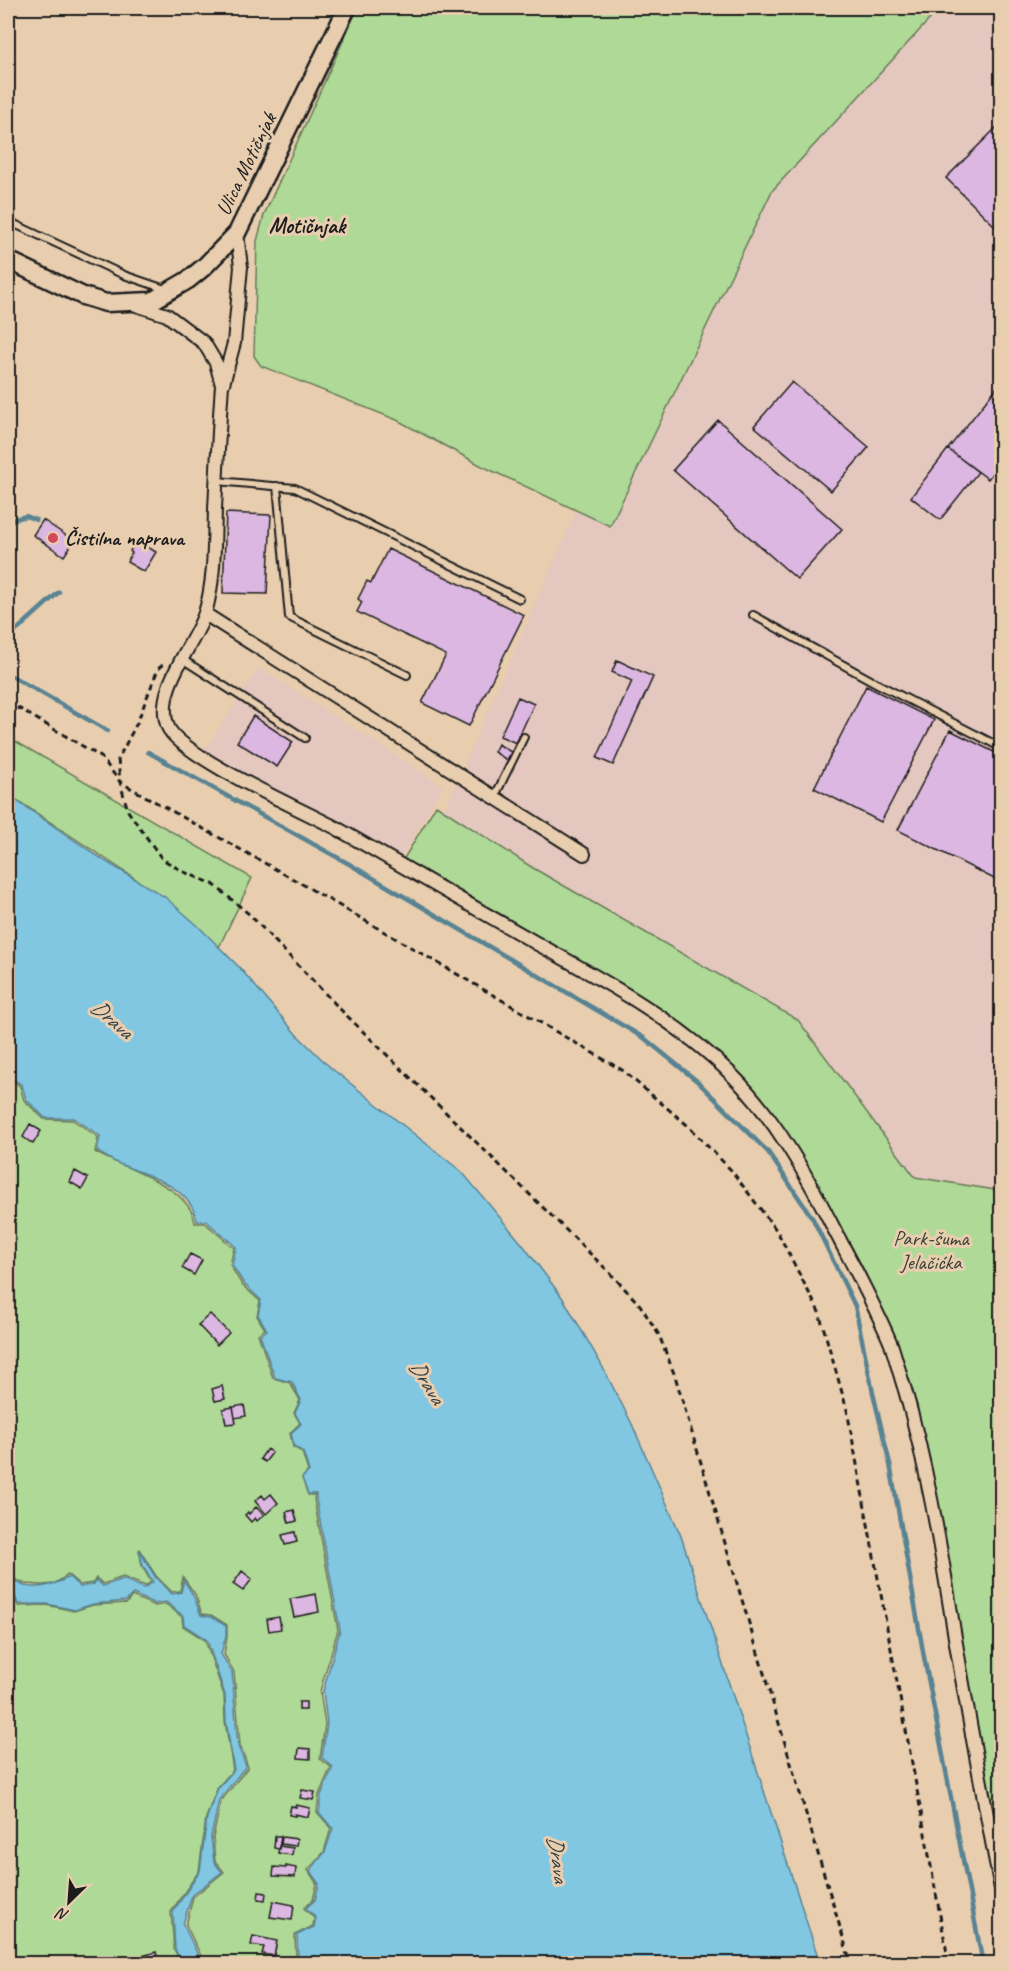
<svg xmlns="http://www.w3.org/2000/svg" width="1009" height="1971" font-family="Caveat,sans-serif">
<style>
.built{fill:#e4c7be}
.green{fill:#afd996;stroke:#667a59;stroke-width:1.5}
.water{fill:#81c7e2;stroke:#598393;stroke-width:1.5}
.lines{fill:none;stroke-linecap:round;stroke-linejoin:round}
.stream{stroke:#598393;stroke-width:4.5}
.building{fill:#dcb7e1;stroke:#1c1c1c;stroke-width:1.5}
.lane-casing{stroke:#1c1c1c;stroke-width:10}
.street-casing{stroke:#1c1c1c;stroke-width:16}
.secondary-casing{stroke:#1c1c1c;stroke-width:21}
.path{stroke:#1c1c1c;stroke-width:3;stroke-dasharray:6 4.5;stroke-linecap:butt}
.lane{stroke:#e8ceaf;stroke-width:6}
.street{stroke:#e8ceaf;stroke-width:12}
.secondary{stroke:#e8ceaf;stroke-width:16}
.poi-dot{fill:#d1495b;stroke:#e8ceaf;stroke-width:2}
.labels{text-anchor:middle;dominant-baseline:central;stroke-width:6;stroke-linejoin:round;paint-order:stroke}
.street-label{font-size:21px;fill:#1c1c1c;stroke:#e8ceaf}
.poi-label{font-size:21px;font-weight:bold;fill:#1c1c1c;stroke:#e8ceaf;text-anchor:start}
.park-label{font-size:21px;fill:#394234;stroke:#e8ceaf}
.neighbourhood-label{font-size:22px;font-weight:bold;fill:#1c1c1c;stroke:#e8ceaf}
.water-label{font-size:22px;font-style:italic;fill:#303e44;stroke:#e8ceaf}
</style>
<rect width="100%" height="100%" fill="#e8ceaf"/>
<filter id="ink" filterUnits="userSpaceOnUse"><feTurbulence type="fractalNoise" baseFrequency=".0167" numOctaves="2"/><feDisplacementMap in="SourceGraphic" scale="12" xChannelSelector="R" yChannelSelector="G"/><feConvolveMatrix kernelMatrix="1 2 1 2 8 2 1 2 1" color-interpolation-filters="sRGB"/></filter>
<g filter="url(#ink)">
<path class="built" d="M940,8H1001V1191L915,1177L798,1020L533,868L444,811L577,510L610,525L772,191Z
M259,668L443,786L402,856L229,765L205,750Z"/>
<path class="green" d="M358,8H940L772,191L610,526L482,466L397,420L261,366L254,356L257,241L264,215Z
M8,737L252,878L219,947L136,879L8,794Z
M436,805L533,868L798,1020L915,1177L1001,1191V1883L917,1405L893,1336L863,1268L826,1200L786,1132L671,1020L403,860Z
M8,1078L20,1086L24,1100L44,1119L73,1120L98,1137L95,1152C124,1169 190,1185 195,1223H205L234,1248L230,1265L242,1285L260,1301L257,1316L265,1329L258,1334L273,1378L290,1383L300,1400L294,1413L300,1423L290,1433L293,1447L302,1452L308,1471L302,1478L308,1495H315L314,1499L338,1630L320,1691L325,1724L320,1759L331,1767L319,1795L317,1812L331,1828L324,1852L308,1870L317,1884L313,1900L304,1908L314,1918L313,1926L295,1935L296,1958L290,1963H209L202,1958L186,1925L193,1897L224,1872L215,1861L213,1837L221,1801L248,1767L240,1745L234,1672L224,1654L227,1637V1625L211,1615L202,1614L195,1594L183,1577L180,1591L172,1592L156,1576L139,1549L142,1566L151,1582L145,1586L123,1577L103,1584L96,1578L93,1583L80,1585L68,1575L54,1584L42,1585L25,1584L8,1576Z
M8,1596L14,1597L18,1606L47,1605L74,1611L93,1605L127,1603L132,1596L155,1606L166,1604L182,1617L183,1626L205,1640L224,1695L225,1721L233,1770L217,1788L206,1818L199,1871L171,1912L174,1949L181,1963H8Z"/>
<path class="water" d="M8,795L105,861L165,897L196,924L239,967L296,1034L331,1068L462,1172L523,1245L564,1300L600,1362L631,1422L681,1536L820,1963H293L298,1959L297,1935L314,1927L316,1918L306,1908L315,1900L319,1884L310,1871L325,1852L333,1828L319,1813L321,1795L333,1767L322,1758L327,1723L323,1691L340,1630L316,1499V1494H308L302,1478L309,1471L303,1452L294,1446L291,1433L301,1424L295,1413L301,1400L292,1382L275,1378L260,1335L267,1330L258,1315L261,1300L244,1284L232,1265L236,1247L206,1221H197C191,1185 145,1175 117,1163C110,1159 103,1155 97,1151L100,1136L74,1118H45L26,1099L22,1085L8,1076Z
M139,1550L156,1578L172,1594L181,1592L184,1580L193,1595L201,1615L212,1617L226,1626V1636L221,1654L232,1672L238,1746L246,1766L219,1800L211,1837L214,1862L222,1872L192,1895L183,1924L200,1959L205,1963H182L175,1949L173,1912L200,1871L207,1817L218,1788L234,1770L226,1721L225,1695L207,1640L184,1625L183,1616L166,1602L155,1604L133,1594L126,1601L93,1604L75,1610L47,1604H18L15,1596L8,1595V1577C14,1579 19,1584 25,1586C41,1589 55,1585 69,1577L80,1587L94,1584L96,1580L103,1586L123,1579L144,1588L153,1582L143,1566Z"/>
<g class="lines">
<path class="stream" d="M8,521L26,516L36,520
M8,638L59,592
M8,674L108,731
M148,752L351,865L644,1038L697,1081L768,1152L813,1219L855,1306L873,1393L890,1464L924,1657L983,1964"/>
</g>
<path class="building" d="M1002,122V233L946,178Z
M1002,381V461L988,479L948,449Z
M792,382L869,447L831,491L754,426Z
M718,420L842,529L797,579L673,470Z
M948,449L978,472L940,520L911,497Z
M226,513L271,515L267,594L223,593Z
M43,520L74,541L64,556L33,535Z
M136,540L156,552L144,572L127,562L132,553L130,551Z
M388,549L524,615L469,726L422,703L446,655L357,612L362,602L358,599L367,581L371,583Z
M617,660L653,677L613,765L597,758L632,681L612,672Z
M866,686L934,720L881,822L814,788Z
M518,697L534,704L516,743L500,736Z
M253,716L293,742L277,767L237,742Z
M950,730L1002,756V883L898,830Z
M498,744L511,752L507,760L494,752Z
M30,1124L41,1131L33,1144L23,1137Z
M75,1171L88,1178L82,1189L70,1182Z
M190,1254L202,1260L194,1275L182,1268Z
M210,1314L229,1333L217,1345L198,1325Z
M222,1386L225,1399L215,1401L212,1389Z
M244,1405L246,1416L235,1418L233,1407Z
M233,1407L236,1423L226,1424L223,1409Z
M267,1449L272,1453L265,1462L260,1459Z
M271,1494L278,1503L266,1514L255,1501L262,1495L265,1499Z
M256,1507L264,1515L257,1521L255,1518L251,1522L245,1515L248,1512L249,1514Z
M294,1510L297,1521L289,1523L286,1512Z
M295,1532L297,1542L285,1545L282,1535Z
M242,1571L252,1579L243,1591L233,1584Z
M316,1594L319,1612L294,1617L290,1599Z
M279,1617L281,1629L269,1631L267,1619Z
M299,1702H306V1710H299Z
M299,1748L310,1749V1759L298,1758Z
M302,1790L315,1792L313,1800L300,1798Z
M296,1805L310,1808L308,1817L295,1814V1816L289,1815L291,1806L296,1807Z
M275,1836H281L279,1849L274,1848Z
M282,1837L297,1839L296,1846L281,1844Z
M279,1846L293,1848L292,1855L278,1853Z
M286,1866L296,1868L295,1877L273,1876L274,1867L286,1868Z
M259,1892L266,1893L265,1900L258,1899Z
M273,1901L294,1905L292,1920L270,1917Z
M253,1936L277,1941L274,1956L262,1954L264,1947L251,1945Z
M156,1952L159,1964H141L139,1957Z"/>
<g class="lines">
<defs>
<path id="lane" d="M8,221L124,275L165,289
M217,481L295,488L520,599
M277,486L289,617L407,675
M753,615L876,683L1002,748
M182,659L305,738
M494,798L524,737"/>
<path id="street" d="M136,305L167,315L204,343L216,363L222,385C219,426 217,468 215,509C214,542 215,580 205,613C194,646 153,690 168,727C180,756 305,811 338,829C404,867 470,905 536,943C604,981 677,1020 732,1075C775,1118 805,1172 832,1225C852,1264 874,1303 891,1344C896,1359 900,1375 905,1390C926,1463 939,1538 951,1613C966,1707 984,1800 1002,1894
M223,384L234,343L241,267L237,233
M205,614L584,854"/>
<path id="secondary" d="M8,260L83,296L106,303L152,301L188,280L204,267L237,233L347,8"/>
</defs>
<use href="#lane" class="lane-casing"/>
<use href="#street" class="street-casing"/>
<use href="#secondary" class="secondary-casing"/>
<path class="path" d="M163,665L158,669L137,723L118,759L120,782L128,811L162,859L184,872L213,884L250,915L340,1009L609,1272L640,1305L659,1335L675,1376L851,1964
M8,702L101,757L120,782L302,884L622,1070L686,1124L731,1170L777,1231L819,1312L847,1410L949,1964"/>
<use href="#lane" class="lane"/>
<use href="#street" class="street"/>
<use href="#secondary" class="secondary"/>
</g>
</g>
<circle class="poi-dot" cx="53" cy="538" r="6"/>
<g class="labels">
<g class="street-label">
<text transform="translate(246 164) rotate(-64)">Ulica Motičnjak</text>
</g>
<g class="poi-label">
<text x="65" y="538">Čistilna naprava</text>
</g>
<g class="park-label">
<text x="931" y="1238">Park-šuma<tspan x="931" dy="24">Jelačićka</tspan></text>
</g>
<g class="neighbourhood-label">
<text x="307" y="226">Motičnjak</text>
</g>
<g class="water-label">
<text transform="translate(112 1019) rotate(41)">Drava</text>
<text transform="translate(427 1382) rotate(58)">Drava</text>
<text transform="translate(558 1859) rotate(82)">Drava</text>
</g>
</g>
<rect width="1009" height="1971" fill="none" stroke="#e8ceaf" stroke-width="30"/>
<rect x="15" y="15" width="979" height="1941" fill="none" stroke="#1c1c1c" stroke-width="2" filter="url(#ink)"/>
<g transform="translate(69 1902) rotate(205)" stroke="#e8ceaf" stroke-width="4.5" paint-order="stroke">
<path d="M0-4.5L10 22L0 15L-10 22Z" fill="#1c1c1c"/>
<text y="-9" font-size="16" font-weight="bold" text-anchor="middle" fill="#1c1c1c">N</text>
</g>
</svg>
